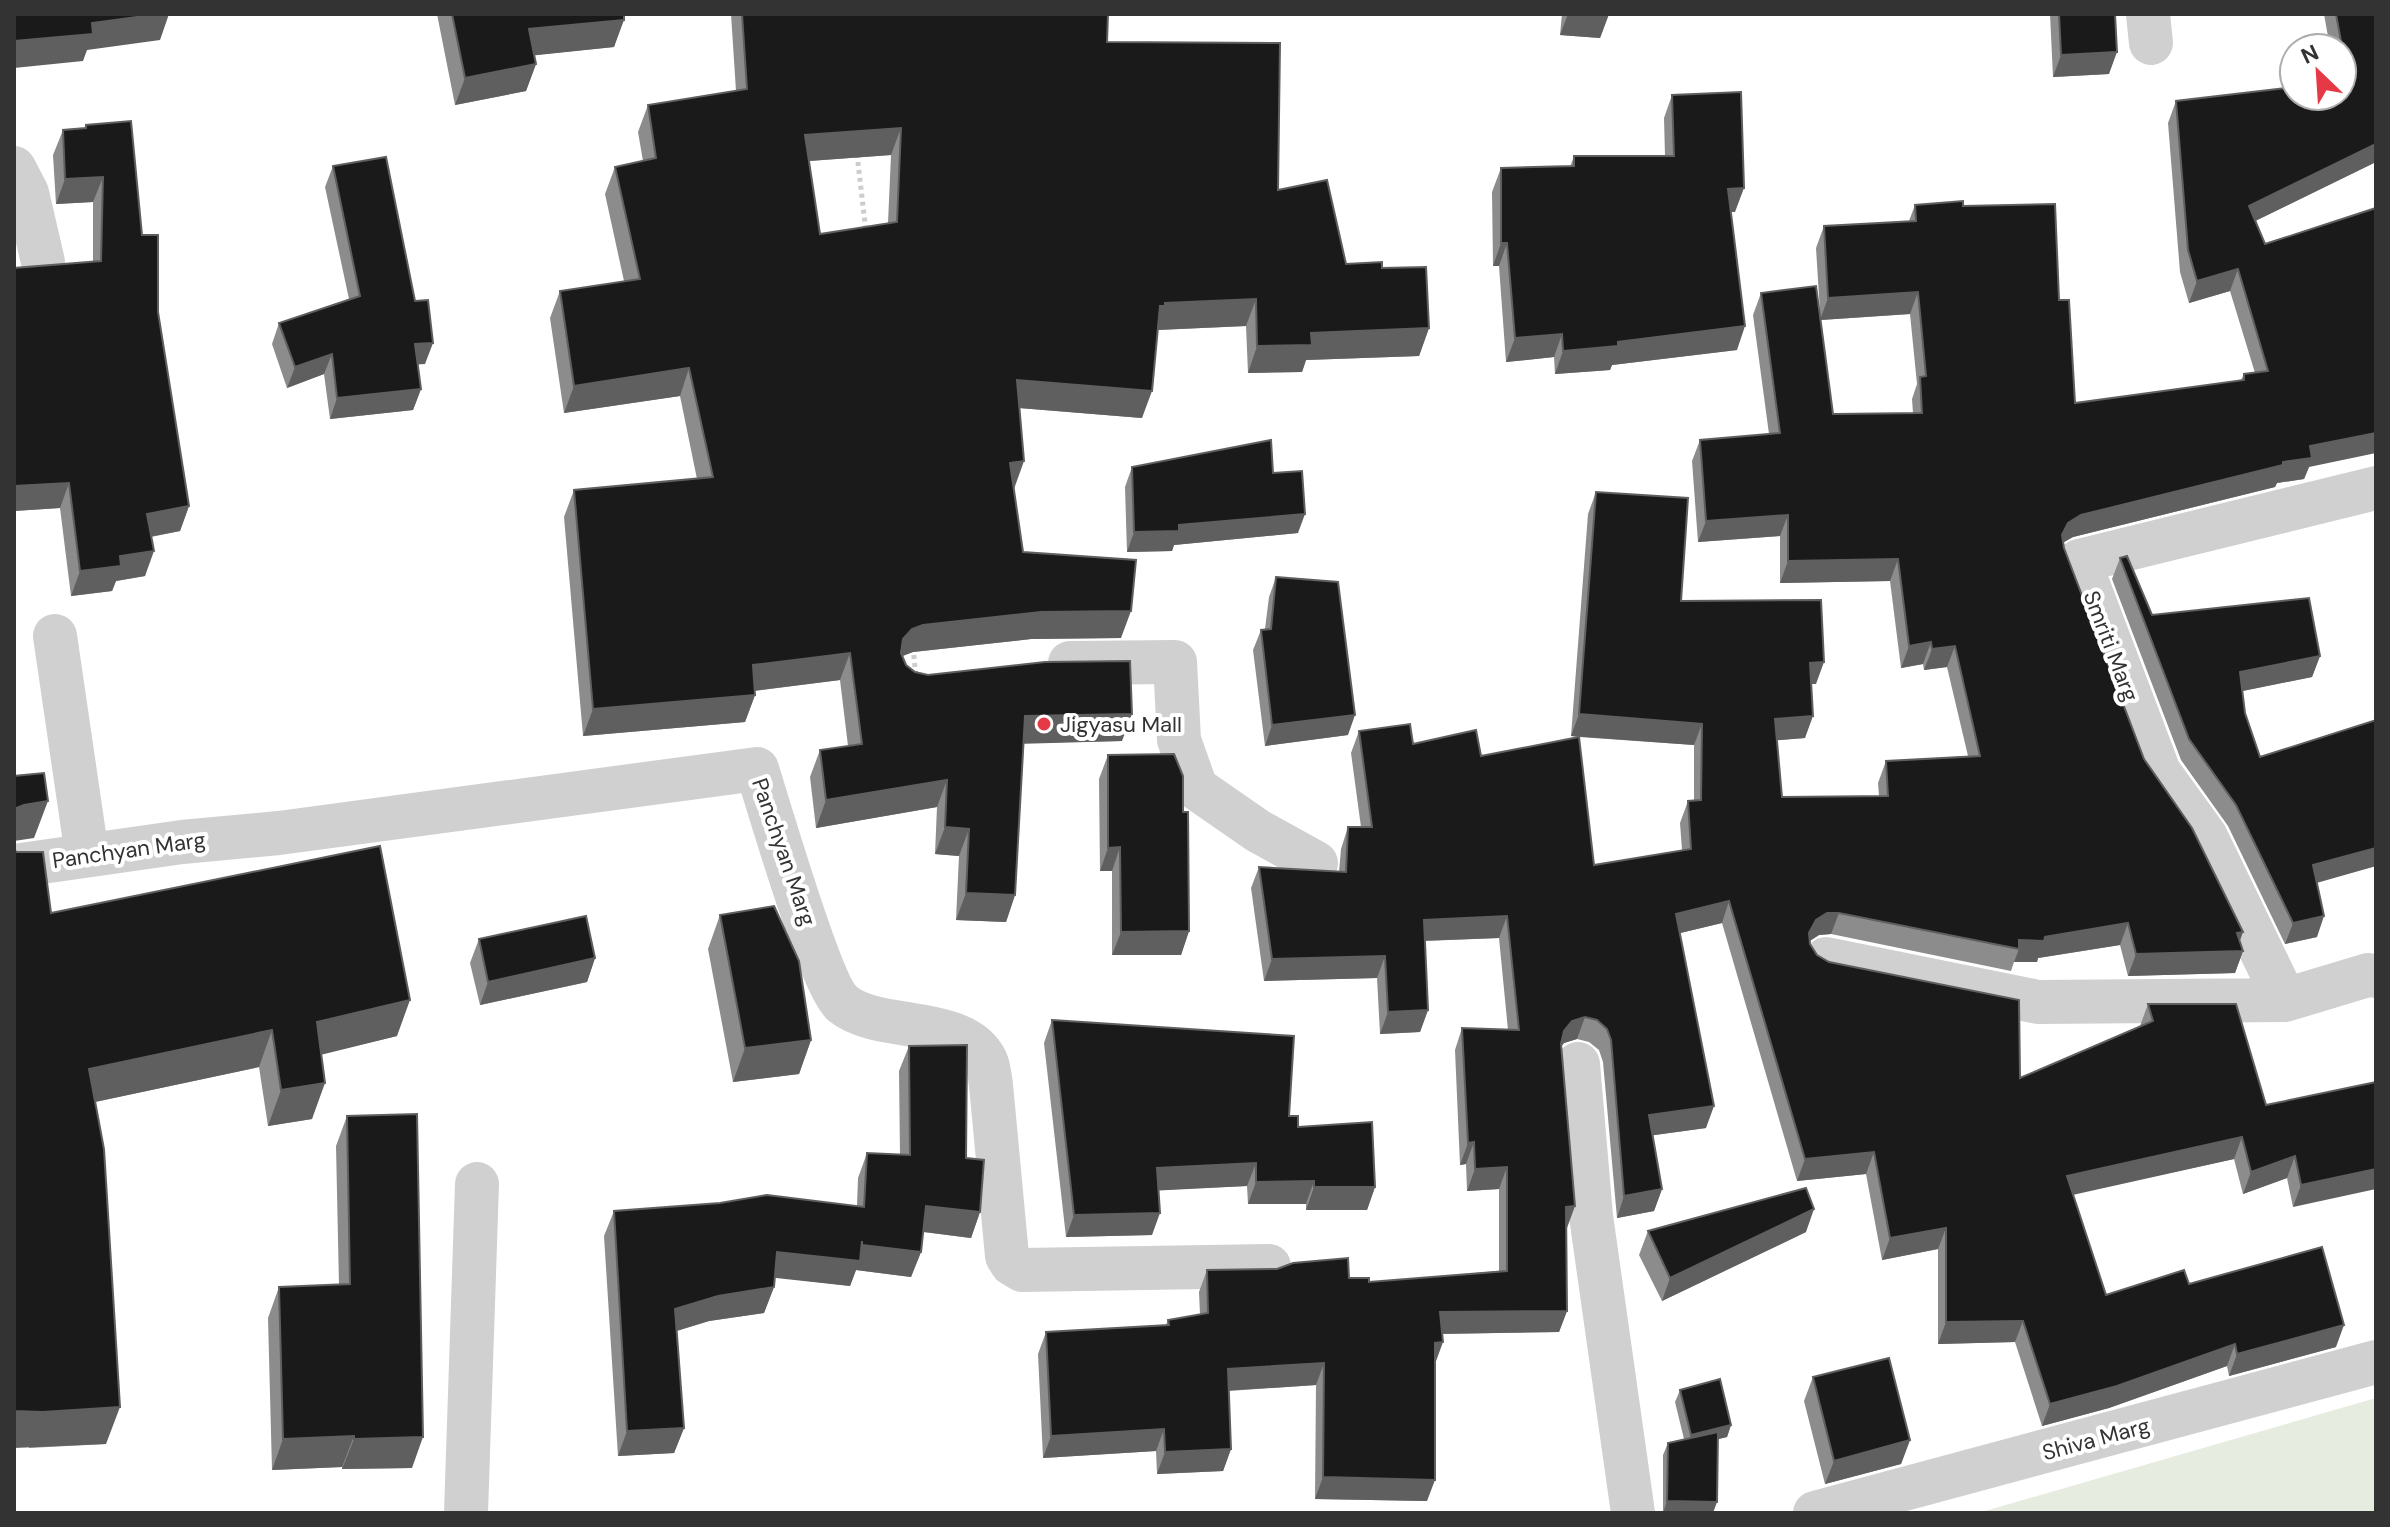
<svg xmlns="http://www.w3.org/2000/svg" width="2390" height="1527" font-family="'DM Sans',sans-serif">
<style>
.green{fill:#e6ecdf}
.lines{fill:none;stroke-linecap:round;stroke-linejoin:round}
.path{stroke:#cdcdcd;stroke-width:5;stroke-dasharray:4 4;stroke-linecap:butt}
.minor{stroke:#d0d0d0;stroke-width:44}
.wall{fill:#8c8c8c;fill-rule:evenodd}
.shaded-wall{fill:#5f5f5f}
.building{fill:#1a1a1a;stroke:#5f5f5f;stroke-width:2;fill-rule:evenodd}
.poi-dot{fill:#e63946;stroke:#fff;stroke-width:3}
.labels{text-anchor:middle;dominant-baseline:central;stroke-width:8;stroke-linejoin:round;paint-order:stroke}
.street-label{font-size:22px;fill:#333;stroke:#fff}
.poi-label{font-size:22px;fill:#333;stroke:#fff;text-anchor:start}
</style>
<rect width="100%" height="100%" fill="#fff"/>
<path class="green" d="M2376,1398V1513H1978Z"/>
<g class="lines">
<path class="path" d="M857,154L866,232
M913,647L916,677"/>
<path class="minor" d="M2148,14L2151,43
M14,168L27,193L43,262
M55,636L87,855
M1070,663L1175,662L1179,740L1196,788L1258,831L1316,863
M14,866L182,842L279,833L757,769C769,807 821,986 843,1004C879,1033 964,1015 986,1061C989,1068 990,1077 991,1085L1007,1256L1012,1264L1022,1270L1269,1266
M1826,959L2038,1002L2285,1000L2368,975L2376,976
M2285,1000L2206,837L2159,772L2079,561L2376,488
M1578,1064L1591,1216L1633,1513
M466,1513L477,1184
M1815,1513L2376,1362"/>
</g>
<path class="wall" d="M437,14H624L614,47L534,55L536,64L526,91L455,105Z
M731,14H1108L1107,42L1278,190L1346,264L1382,268L1429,328L1419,356L1306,360L1302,372L1248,373L1246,326L1158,330L1142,418L1019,408L1014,488L1023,552L1121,638L1031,639L913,652L903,656L906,665L915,672L1122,741L1024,743L1015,895L1006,922L956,920L959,856L935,854L937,807L816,828L810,777L820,750L848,746L840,680L755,691V695L745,722L583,736L564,517L574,490L697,479L680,396L564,413L550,318L560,291L624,281L605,194L615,167L643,161L638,132L648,105L736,91ZM891,155L888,223L820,234L809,161Z
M1562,14H1609L1600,38L1560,35Z
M2050,14H2115L2109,74L2053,77Z
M2324,14H2376V162L2255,221L2309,467L2304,479L2277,483L2275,487L2073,537L2063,543L2064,548L2144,759L2240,941L2243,951L2235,973L2128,976L2120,945L2038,958L2037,962H2014L2011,971L1831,934L1819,935L1810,941V944L1817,955L2020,1078L2140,1026L2148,1004L2266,1105L2376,1082L2293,1207L2287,1178L2243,1194L2234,1159L2073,1194L2106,1295L2189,1284L2336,1347L2229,1376L2227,1366L2109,1408L2042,1426L2015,1342L1938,1344V1249L1882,1260L1866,1174L1797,1181L1722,923L1680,933L1706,1128L1653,1135L1662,1189L1654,1211L1617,1218L1603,1062L1599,1050L1589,1042L1577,1039L1564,1043L1561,1047L1567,1228H1566L1567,1311L1559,1332L1442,1334L1435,1364L1427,1501L1315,1499L1316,1385L1229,1391L1231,1449L1223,1471L1157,1474L1156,1451L1043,1458L1038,1354L1046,1332L1166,1325L1168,1320L1200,1314L1199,1292L1207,1270L1349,1278L1369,1282L1499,1271V1189L1467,1191L1466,1164L1460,1165L1455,1050L1462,1028L1508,1030L1499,938L1425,941L1428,1010L1420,1032L1380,1034L1377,978L1264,981L1251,888L1259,867L1339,872L1341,849L1348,827H1361L1351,753L1359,731L1413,744L1481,756L1579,737L1571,736L1588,514L1596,492L1681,601L1816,684H1811L1805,738L1777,740L1782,797L1879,796L1878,783L1886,761L1968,756L1947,667L1924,670L1923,664L1901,668L1890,581L1780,583V536L1698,542L1692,461L1700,440L1769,434L1753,315L1761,293L1820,312L1816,248L1824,226L1909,221L1915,205L1963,206L2059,300L2075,403L2241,380L2244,374L2255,373L2230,291L2189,303L2180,272L2168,123L2176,101L2342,96V48H2330ZM1910,314L1917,384L1912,399L1913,413L1833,414L1821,320ZM1579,737L1694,745V801H1688L1680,823L1682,850L1594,865Z
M1672,95L1735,212H1731L1737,350L1612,365L1610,370L1555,374L1554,357L1506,362L1499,266H1493L1492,192L1501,168L1570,167L1574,156H1665L1664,118Z
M86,125L142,235L158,312L189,506L180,531L151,537L145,576L116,581L112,591L71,596L60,508L14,511V268L93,262V202L56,204L53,155L63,130L84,128Z
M333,166L425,364H418L421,389L413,410L330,419L324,374L287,388L272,344L279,323L349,299L325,187Z
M1132,467L1273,473L1298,533L1174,545L1172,551L1127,552L1125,487Z
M2120,558L2152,615L2320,656L2312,677L2242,691L2245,713L2260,757L2376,720V866L2317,882V937L2285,944L2228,826L2181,760L2112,579Z
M1276,577L1348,735L1265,746L1253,650L1261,630L1265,629L1269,597Z
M1108,755L1183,812L1189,931L1181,955H1112V871H1100L1099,779Z
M51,913L397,1036L322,1054L312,1119L268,1126L259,1067L95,1102L106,1444L29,1448Z
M720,915L811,1040L799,1074L733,1082L708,949Z
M479,939L595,958L587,982L480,1005L470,963Z
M1052,1020L1289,1116L1298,1127L1375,1187L1367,1210H1306V1204H1248L1247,1186L1159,1190L1152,1235L1066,1237L1044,1043Z
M909,1046L966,1158L980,1212L971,1238L923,1232L921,1252L911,1277L856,1270L850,1286L774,1277V1287L764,1313L709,1321L677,1331L684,1428L674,1453L618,1456L604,1236L614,1211L857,1206L858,1178L867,1153L900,1155L899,1071Z
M347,1116L412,1468L342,1469V1467L272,1470L268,1318L279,1287L339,1285L336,1146Z
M1648,1231L1806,1232L1662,1301L1639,1255Z
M1813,1377L1910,1440L1901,1464L1825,1484L1804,1401Z
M1680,1390L1731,1425L1727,1437L1718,1439L1713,1513H1663V1455L1668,1443L1684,1439L1675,1402Z"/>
<path class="shaded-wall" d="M159,14H169L160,40L87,50L83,61L14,68V41L92,23Z
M1568,14H1609L1600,38L1560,35Z
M624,20L614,47L519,57L529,29Z
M2117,52L2109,74L2053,77L2061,55Z
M536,64L526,91L455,105L465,78Z
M901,128L891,155L795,162L805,135Z
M2376,144V162L2241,228L2249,206Z
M103,177L93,202L56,204L65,179Z
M1744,188L1735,212H1719L1728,189Z
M1501,243H1507L1499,266H1493Z
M2238,269L2230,291L2189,303L2197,281Z
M1918,292L1910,314L1820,320L1828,298Z
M1256,299L1246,326L1156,330L1160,306L1165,303Z
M1745,326L1737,350L1612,365L1610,370L1555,374L1563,351L1618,342Z
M1429,328L1419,356L1306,360L1302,372L1248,373L1257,346L1311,333Z
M1562,334L1554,357L1506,362L1515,338Z
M433,343L425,364L408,365L415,344Z
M332,354L324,374L287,388L295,367Z
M689,368L680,396L564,413L574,386Z
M1017,380L1152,391L1142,418L1007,407Z
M421,389L413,410L330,419L337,398Z
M2376,433V453L2309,467L2304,479L2277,483L2275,487L2073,537L2060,544L2062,535L2068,523L2081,515L2283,462L2310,446Z
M1024,461L1014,489L1010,463Z
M69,483L60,508L14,511V486Z
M189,506L180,531L138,539L147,514Z
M1305,514L1298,533L1174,545L1172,551L1127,552L1134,532L1179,525Z
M1788,515L1780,536L1698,542L1706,521Z
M154,551L145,576L116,581L112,591L71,596L80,571L120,556Z
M1898,559L1890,581L1780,583L1788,561Z
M1131,611L1121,638L1031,639L913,652L902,656L894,666L903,639L912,629L923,625L1041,612Z
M1931,642L1923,664L1901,668L1909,646Z
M1955,646L1947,667L1924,670L1932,649Z
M850,653L840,680L743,692L753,665Z
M2320,656L2312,677L2233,693L2240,672Z
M1824,662L1816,684H1802L1810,663Z
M755,695L745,722L583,736L593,709Z
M1132,714L1122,741L1015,744L1025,716Z
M1579,714L1702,724L1694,745L1571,736Z
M1355,715L1348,735L1265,746L1272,725Z
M1813,716L1805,738L1767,741L1775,719Z
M947,780L937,807L816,828L826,800Z
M48,801L34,838L14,841V809L24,805Z
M945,827L969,829L959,856L935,854Z
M1120,847L1112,871H1100L1108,848Z
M2376,848V866L2306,886L2313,865Z
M966,893L1015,895L1006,922L956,920Z
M1729,901L1722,923L1668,936L1676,914Z
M1827,913H1839L1831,934L1819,935L1808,942L1809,933L1816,920Z
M1507,916L1499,938L1416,941L1424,920Z
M2324,916L2317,937L2285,944L2293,923Z
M2128,923L2120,945L2038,958L2037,962H2014L2019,949V940Z
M1189,931L1181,955H1112L1121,932Z
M2243,932L2236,952L2243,951L2235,973L2128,976L2136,954Z
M1385,956L1377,978L1264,981L1272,959Z
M595,958L587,982L480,1005L488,982Z
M410,1000L397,1036L304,1059L317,1022Z
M1428,1010L1420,1032L1380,1034L1388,1012Z
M1585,1017L1577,1039L1564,1043L1556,1053L1564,1031L1572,1021Z
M272,1030L259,1067L76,1106L89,1069Z
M811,1040L799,1074L733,1082L745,1048Z
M325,1083L312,1119L268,1126L281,1090Z
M1714,1106L1706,1128L1641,1137L1649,1115Z
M2242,1137L2234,1159L2059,1198L2067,1176Z
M1474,1142L1466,1164L1460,1165L1468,1143Z
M1874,1152L1866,1174L1797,1181L1805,1159Z
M2295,1156L2287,1178L2243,1194L2251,1172Z
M1256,1163L1247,1186L1149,1191L1157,1168Z
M1507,1167L1499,1189L1467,1191L1475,1169Z
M2376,1169V1189L2293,1207L2301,1185Z
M1314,1181L1306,1204H1248L1256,1182Z
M1314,1187H1375L1367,1210H1306Z
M1662,1189L1654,1211L1617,1218L1624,1196Z
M926,1206L980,1212L971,1238L917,1231Z
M1575,1206L1567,1228L1558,1229L1566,1207Z
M1814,1209L1806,1232L1662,1301L1670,1278Z
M1160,1213L1152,1235L1066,1237L1074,1215Z
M1946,1228L1938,1249L1882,1260L1890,1238Z
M862,1245L921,1252L911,1277L856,1270L850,1286L767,1277L777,1252Z
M774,1287L764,1313L709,1321L666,1334L675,1309L718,1296Z
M1567,1311L1559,1332L1432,1334L1440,1312Z
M2023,1321L2015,1342L1938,1344L1946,1322Z
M2344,1325L2336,1347L2229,1376L2237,1354Z
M1443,1342L1435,1364V1343Z
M2235,1344L2227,1366L2109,1408L2042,1426L2050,1404Z
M1324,1363L1316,1385L1220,1391L1228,1369Z
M120,1407L106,1444L14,1448V1411Z
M1731,1425L1727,1437L1686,1447L1691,1435Z
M684,1428L674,1453L618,1456L627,1431Z
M1164,1429L1156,1451L1043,1458L1051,1436Z
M354,1436L342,1467L272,1470L283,1439Z
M423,1437L412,1468L342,1469L354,1439Z
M1910,1440L1901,1464L1825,1484L1834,1461Z
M1231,1449L1223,1471L1157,1474L1165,1452Z
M1323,1477L1435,1480L1427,1501L1315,1499Z
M1667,1501L1717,1502L1713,1513H1663Z"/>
<path class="building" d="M14,14H159L92,23L93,34L14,41Z
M452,14H624V20L529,29L536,64L465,78Z
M742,14H1108L1107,42L1280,43L1278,190L1327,180L1346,264L1382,262V268L1426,267L1429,328L1311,333L1312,345L1257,346L1256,299L1165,303V306H1160L1152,391L1017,380L1024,461L1010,463L1023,552L1136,560L1131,611L1041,612L923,625L912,629L903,639L901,653L906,665L915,672L928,675L1045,662L1130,661L1132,714L1025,716L1015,895L966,893L969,829L945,827L947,780L826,800L820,750L862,744L850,653L753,665L755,695L593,709L574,490L713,477L689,368L574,386L560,291L640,279L615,167L656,158L648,105L747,89ZM901,128L897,222L820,234L805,135Z
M2059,14H2115L2117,52L2061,55Z
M2336,14H2376V144L2249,206L2265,244L2376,208V433L2310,446L2312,458L2283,462V465L2081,515L2068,523L2062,535L2064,548L2144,759L2192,828L2243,932L2237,933L2243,951L2136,954L2128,923L2045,937L2044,941L2019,940V949L1839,913H1827L1816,920L1809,933L1810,944L1817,955L1829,962L2019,1000L2020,1078L2153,1021L2148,1004H2236L2266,1105L2376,1082V1169L2301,1185L2295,1156L2251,1172L2242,1137L2067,1176L2106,1295L2184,1270L2189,1284L2322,1247L2344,1325L2237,1354L2235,1344L2117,1386L2050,1404L2023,1321L1946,1322V1228L1890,1238L1874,1152L1805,1159L1729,901L1676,914L1714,1106L1649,1115L1662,1189L1624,1196L1611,1040L1607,1029L1597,1020L1585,1017L1572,1021L1564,1031L1561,1044L1575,1206L1566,1207L1567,1311L1440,1312L1443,1342L1435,1343V1480L1323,1477L1324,1363L1228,1369L1231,1449L1165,1452L1164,1429L1051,1436L1046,1332L1169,1325L1168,1320L1208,1313L1207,1270L1277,1269L1293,1263L1348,1258L1349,1278H1369V1282L1507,1271V1167L1475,1169L1474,1142L1468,1143L1462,1028L1519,1030L1507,916L1424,920L1428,1010L1388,1012L1385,956L1272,959L1259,867L1346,872L1348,827H1372L1359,731L1410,724L1413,744L1476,730L1481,756L1579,737L1594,865L1691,849L1688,801L1701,800L1702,724L1579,714L1596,492L1688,498L1681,601L1821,600L1824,662L1810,663L1813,716L1775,719L1782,797L1888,796L1886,761L1980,756L1955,646L1932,649L1931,642L1909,646L1898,559L1788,561V515L1706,521L1700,440L1780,433L1761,293L1816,286L1833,414L1922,413L1920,377L1926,376L1918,292L1828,298L1824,226L1916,221L1915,205L1963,201V206L2055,204L2059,300H2069L2075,403L2244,380V374L2268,371L2238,269L2197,281L2188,250L2176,101L2294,87V96H2342V81L2348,80Z
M1741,92L1744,188L1728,189L1745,326L1618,342V346L1563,351L1562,334L1515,338L1507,243H1501V168L1574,166V156H1674L1672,95Z
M131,121L142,235H158V312L189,506L147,514L154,551L120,556L121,566L80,571L69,483L14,486V268L101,261L103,177L65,179L63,130L86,128V125Z
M386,157L415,301L428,300L433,343L415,344L421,389L337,398L332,354L295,367L279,323L360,296L333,166Z
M1271,440L1273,473L1302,471L1305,514L1179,525V531L1134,532L1132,467Z
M2127,556L2152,615L2309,598L2320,656L2240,672L2245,713L2260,757L2376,720V848L2313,865L2324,916L2293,923L2236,805L2189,739L2120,558Z
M1276,577L1338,582L1355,715L1272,725L1261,630L1271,629Z
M1174,754L1183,776V812H1188L1189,931L1121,932L1120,847L1108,848V755Z
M44,773L48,801L24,805L14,809V776Z
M380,846L410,1000L317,1022L325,1083L281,1090L272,1030L89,1069L104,1149L120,1407L43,1412L14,1411V850L17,852H43L51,913Z
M774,906L799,961L811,1040L745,1048L720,915Z
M586,916L595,958L488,982L479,939Z
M1052,1020L1294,1036L1289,1116H1298V1127L1372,1122L1375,1187H1314V1181L1256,1182V1163L1157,1168L1160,1213L1074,1215Z
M967,1045L966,1158L984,1160L980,1212L926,1206L921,1252L862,1245V1241L860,1261L777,1252L774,1287L718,1296L675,1309L684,1428L627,1431L614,1211L720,1203L767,1195L864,1207L867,1153L910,1155L909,1046Z
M417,1114L423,1437L354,1439V1436L283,1439L279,1287L350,1284L347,1116Z
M1806,1188L1814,1209L1670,1278L1648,1231Z
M1889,1358L1910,1440L1834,1461L1813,1377Z
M1720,1379L1731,1425L1691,1435L1680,1390Z
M1718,1432L1717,1502L1667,1501L1668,1443Z"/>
<circle class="poi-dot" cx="1044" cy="724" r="8"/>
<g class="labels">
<g class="street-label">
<text transform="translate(2111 646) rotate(69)">Smriti Marg</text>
<text transform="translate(129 850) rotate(-8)">Panchyan Marg</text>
<text transform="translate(784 852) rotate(71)">Panchyan Marg</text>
<text transform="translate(2096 1439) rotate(-15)">Shiva Marg</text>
</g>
<g class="poi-label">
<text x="1060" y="724">Jigyasu Mall</text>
</g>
</g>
<rect width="2390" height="1527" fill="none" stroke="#333333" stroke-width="32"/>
<g transform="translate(2318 72) rotate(335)"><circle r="38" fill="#ffffff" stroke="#adadad" stroke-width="2"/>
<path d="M0-6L14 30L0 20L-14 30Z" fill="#e63946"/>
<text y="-12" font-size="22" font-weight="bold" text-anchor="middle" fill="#333333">N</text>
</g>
</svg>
